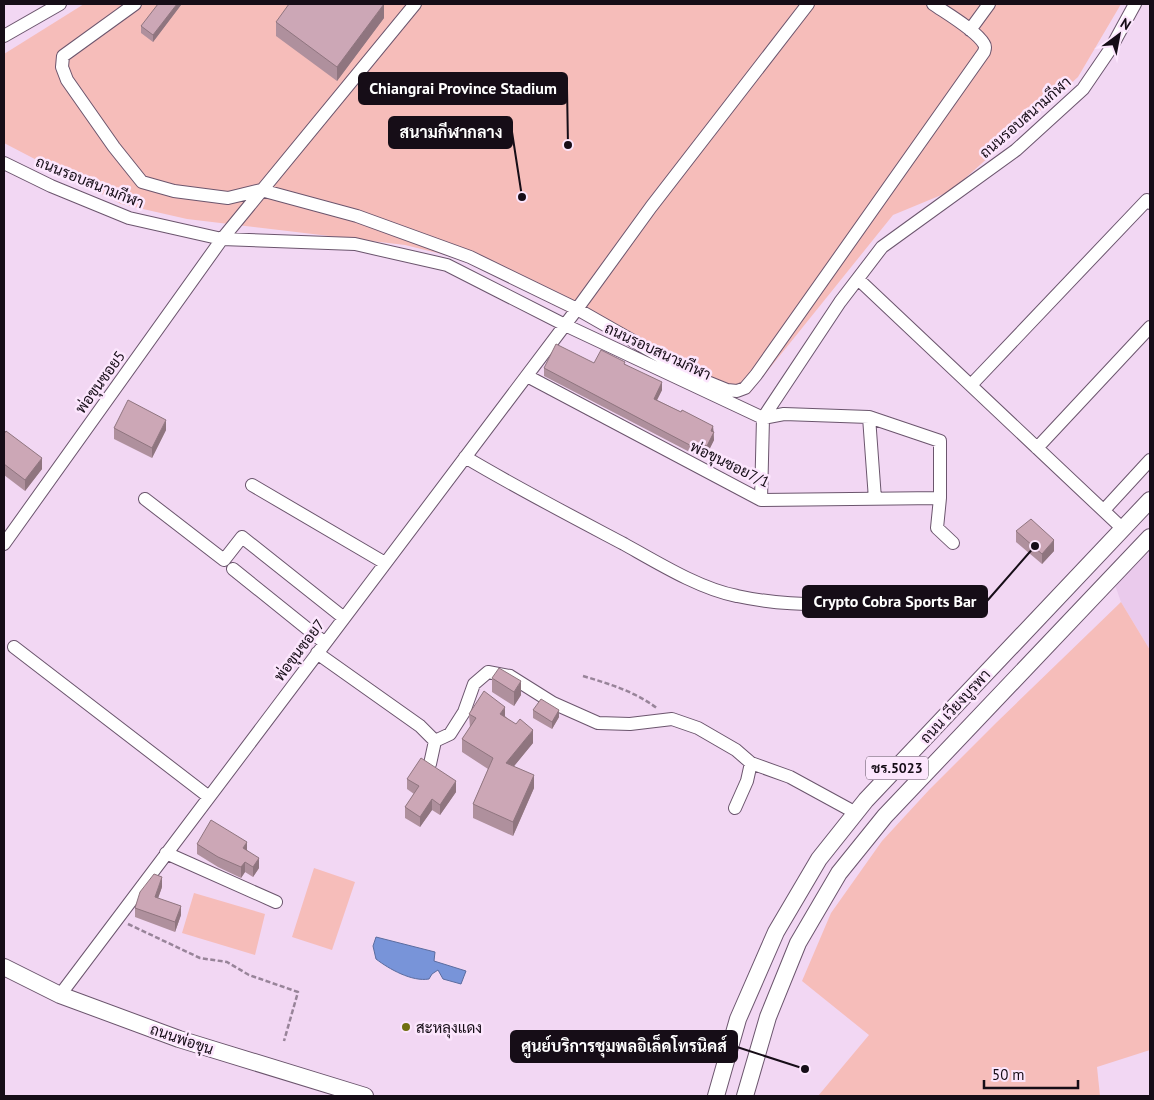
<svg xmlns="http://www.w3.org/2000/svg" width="1154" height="1100" font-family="'PT Sans',Sarabun,sans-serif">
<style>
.built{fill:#eacaec}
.green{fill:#f6bdba}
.water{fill:#7894d9;stroke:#5b6c9f}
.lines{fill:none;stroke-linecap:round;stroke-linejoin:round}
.minor-casing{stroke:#6b556d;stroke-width:14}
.major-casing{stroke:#6b556d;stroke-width:18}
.path{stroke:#988499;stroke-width:2.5;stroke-dasharray:5 2.5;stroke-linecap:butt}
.minor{stroke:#fff;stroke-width:12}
.major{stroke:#fff;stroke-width:16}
.wall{fill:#af909d}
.shaded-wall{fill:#8f757f}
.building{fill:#cca7b6;stroke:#8f757f}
.poi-dot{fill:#706f10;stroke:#fce6fd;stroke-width:2}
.labels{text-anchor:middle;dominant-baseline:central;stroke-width:5;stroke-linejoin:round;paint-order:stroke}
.shield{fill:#fce6fd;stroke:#5b4e5c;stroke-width:1}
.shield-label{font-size:14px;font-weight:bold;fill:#160d17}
.street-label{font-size:15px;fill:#160d17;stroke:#fce6fd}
.poi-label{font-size:15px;fill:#160d17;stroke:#fce6fd;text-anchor:start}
.leader{fill:none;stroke:#160d17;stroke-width:2}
.callout-dot{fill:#160d17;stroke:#fce6fd;stroke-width:2}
.callout{fill:#160d17;stroke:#160d17;stroke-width:2}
.callout-label{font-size:16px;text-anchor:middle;font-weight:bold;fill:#fff}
</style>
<rect width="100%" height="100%" fill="#f2d7f3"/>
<path class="built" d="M1150,548V650L1121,602L1115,585Z"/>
<path class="green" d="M84,4H1121L1078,77L951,191L893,215L749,394L571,314L470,261L405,245L187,219L121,204L4,143V54Z
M1121,602L1150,650V1050L1097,1067L1100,1096H818L869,1035L802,981L831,913L882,841L929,790L997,722Z
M314,868L355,882L332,950L292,937Z
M194,893L265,914L255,955L182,933Z"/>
<path class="water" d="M376,937L435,952L434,961L466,971L461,984L443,979L438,970L432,974L429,979C412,982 389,969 376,959L373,946Z"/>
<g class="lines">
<defs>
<path id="minor" d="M135,4L63,56L62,67L67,80L114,147L142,182L174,191L228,198L261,190L357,216L470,257L577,309L700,379L727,390L737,391L745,388L756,375L984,52C985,48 986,47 984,44C977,31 946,13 933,4
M970,30L989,4
M4,36L60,4
M4,163L51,186L129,218L222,239L355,244L447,265L565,325L763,418L840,302L882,247L1016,150L1083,89L1111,48L1135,4
M858,279L1123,529
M527,376L761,500L940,498
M971,385L1147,200L1150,203
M869,417L875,499
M1037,448L1150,327
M465,457C517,488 571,516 624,544C658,563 700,589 737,596C801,610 866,603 930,599
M252,485L385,563
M145,499L224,560L242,537L344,618
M761,500L763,418L784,414L869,417L940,441V498L937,528L953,543
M1104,510L1150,460
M4,544L222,239L415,4
M233,569L325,643
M14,647L209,797
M317,653L420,726L435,741
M435,741L450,734L464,712L474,684L488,672L510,676L553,703L598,723L630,724L672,719L698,728L736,750L751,763L790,777L856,813
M430,764L435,741
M735,808L747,781L751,763
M166,853L276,902
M60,995L577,309L651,207L808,4"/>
<path id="major" d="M4,967L60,995L179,1039L365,1096
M716,1096L738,1019L776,932L819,859L866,800L1150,500
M745,1096L768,1017L798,943L839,873L885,816L1150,537"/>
</defs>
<use href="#minor" class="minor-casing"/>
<use href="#major" class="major-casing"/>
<path class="path" d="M583,676C610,684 636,692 658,709
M128,924L200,958L227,962L249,975L298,992L284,1041"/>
<use href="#minor" class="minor"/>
<use href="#major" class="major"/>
</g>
<path class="wall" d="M181,4V5L153,42L141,33V26Z
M384,18L337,81L276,36V22Z
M594,363L625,364L662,390L657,400L681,412L713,426L714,440L707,454L704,452L701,458L544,376V368Z
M114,428L166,430L152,458L114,439Z
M4,434L42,469L25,491L4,475Z
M1016,531L1054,551L1042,564L1016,542Z
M492,678L521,695L514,706L492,692Z
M533,710L559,717L552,729L533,718Z
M469,714L505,716L533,743L514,766L534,788L513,836L473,818V804L488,769L462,752V739L470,728Z
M407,779L456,792L440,815L432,810L420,827L405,818V807L414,794L407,789Z
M197,844L247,850L259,868L253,877L245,872L241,878L218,867L197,854Z
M162,887L158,898L181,915L175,932L135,917V908Z"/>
<path class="shaded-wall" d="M177,4H181V5L153,42V35Z
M384,4V18L337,81V67Z
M662,382V390L654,406V399Z
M166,420V430L152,458V448Z
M713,426L714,440L707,454V446L711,431Z
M704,445V452L701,458V451Z
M42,458V469L25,491V480Z
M1054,540V551L1042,564V554Z
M521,681V695L514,706V692Z
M505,707V720L500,714Z
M559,710V717L552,729V722Z
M533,730V743L506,776V763Z
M534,775V788L513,836V822Z
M456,781V792L440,815V805Z
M432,799V810L420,827V817Z
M247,842V853L243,848Z
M259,858V868L253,877V867Z
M245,862V872L241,878V867Z
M162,877V887L155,907V897Z
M181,906V915L175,932V922Z"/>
<path class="building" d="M158,4H177L153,35L141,26Z
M289,4H384L337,67L276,22Z
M556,344L594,363L601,350L625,362L624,364L662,382L654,399L681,412L682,410L713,426L711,431L714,432L707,446L704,445L701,451L544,368Z
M128,400L166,420L152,448L114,428Z
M6,431L42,458L25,480L4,464V434Z
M1031,519L1054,540L1042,554L1016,531Z
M499,668L521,681L514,692L492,678Z
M484,691L505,707L500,714L516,724L520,719L533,730L506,763L534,775L513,822L473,804L493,758L462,739L476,718L469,714Z
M541,699L559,710L552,722L533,710Z
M421,758L456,781L440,805L432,799L420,817L405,807L419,786L407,779Z
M211,820L247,842L243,848L259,858L253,867L245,862L241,867L218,857L197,844Z
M154,874L162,877L155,897L181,906L175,922L135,908L140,892Z"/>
<circle class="poi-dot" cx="406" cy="1027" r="5"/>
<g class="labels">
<rect class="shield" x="866" y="756.5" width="62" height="23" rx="4"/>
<g class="shield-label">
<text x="897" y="768">ชร.5023</text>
</g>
<g class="street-label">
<text transform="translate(1025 117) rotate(-41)">ถนนรอบสนามกีฬา</text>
<text transform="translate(90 182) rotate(22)">ถนนรอบสนามกีฬา</text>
<text transform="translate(658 351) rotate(25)">ถนนรอบสนามกีฬา</text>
<text transform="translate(100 382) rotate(-54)">พ่อขุนซอย5</text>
<text transform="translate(730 464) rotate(26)">พ่อขุนซอย7/1</text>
<text transform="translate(299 650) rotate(-53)">พ่อขุนซอย7</text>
<text transform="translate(955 706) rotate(-47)">ถนน เวียงบูรพา</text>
<text transform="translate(182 1039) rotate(19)">ถนนพ่อขุน</text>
</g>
<g class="poi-label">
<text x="416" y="1027">สะหลุงแดง</text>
</g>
</g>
<path class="leader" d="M568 145L567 88M522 197L512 132M1035 546L987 601M805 1069L737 1047"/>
<g class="callout-dot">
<circle cx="568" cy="145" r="5"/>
<circle cx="522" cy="197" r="5"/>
<circle cx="1035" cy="546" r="5"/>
<circle cx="805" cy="1069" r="5"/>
</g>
<g class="callout">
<rect x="359" y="73" width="208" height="31" rx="5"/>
<rect x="389" y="117" width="123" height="31" rx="5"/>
<rect x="803" y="586" width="184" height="31" rx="5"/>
<rect x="511" y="1031" width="226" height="31" rx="5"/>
</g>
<g class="callout-label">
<text x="463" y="94">Chiangrai Province Stadium</text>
<text x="451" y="138">สนามกีฬากลาง</text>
<text x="895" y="607">Crypto Cobra Sports Bar</text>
<text x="624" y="1052">ศูนย์บริการชุมพลอิเล็คโทรนิคส์</text>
</g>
<rect width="1154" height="1100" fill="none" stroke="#160d17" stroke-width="10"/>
<g transform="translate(1119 35) rotate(32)" stroke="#fce6fd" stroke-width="4" paint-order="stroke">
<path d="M0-4L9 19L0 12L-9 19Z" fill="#160d17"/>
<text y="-8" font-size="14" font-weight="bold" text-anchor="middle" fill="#160d17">N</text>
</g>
<path d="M984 1080v8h94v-8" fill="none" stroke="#160d17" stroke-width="2.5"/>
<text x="992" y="1080" font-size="15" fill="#160d17" stroke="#fce6fd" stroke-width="4" paint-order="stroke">50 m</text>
</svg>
